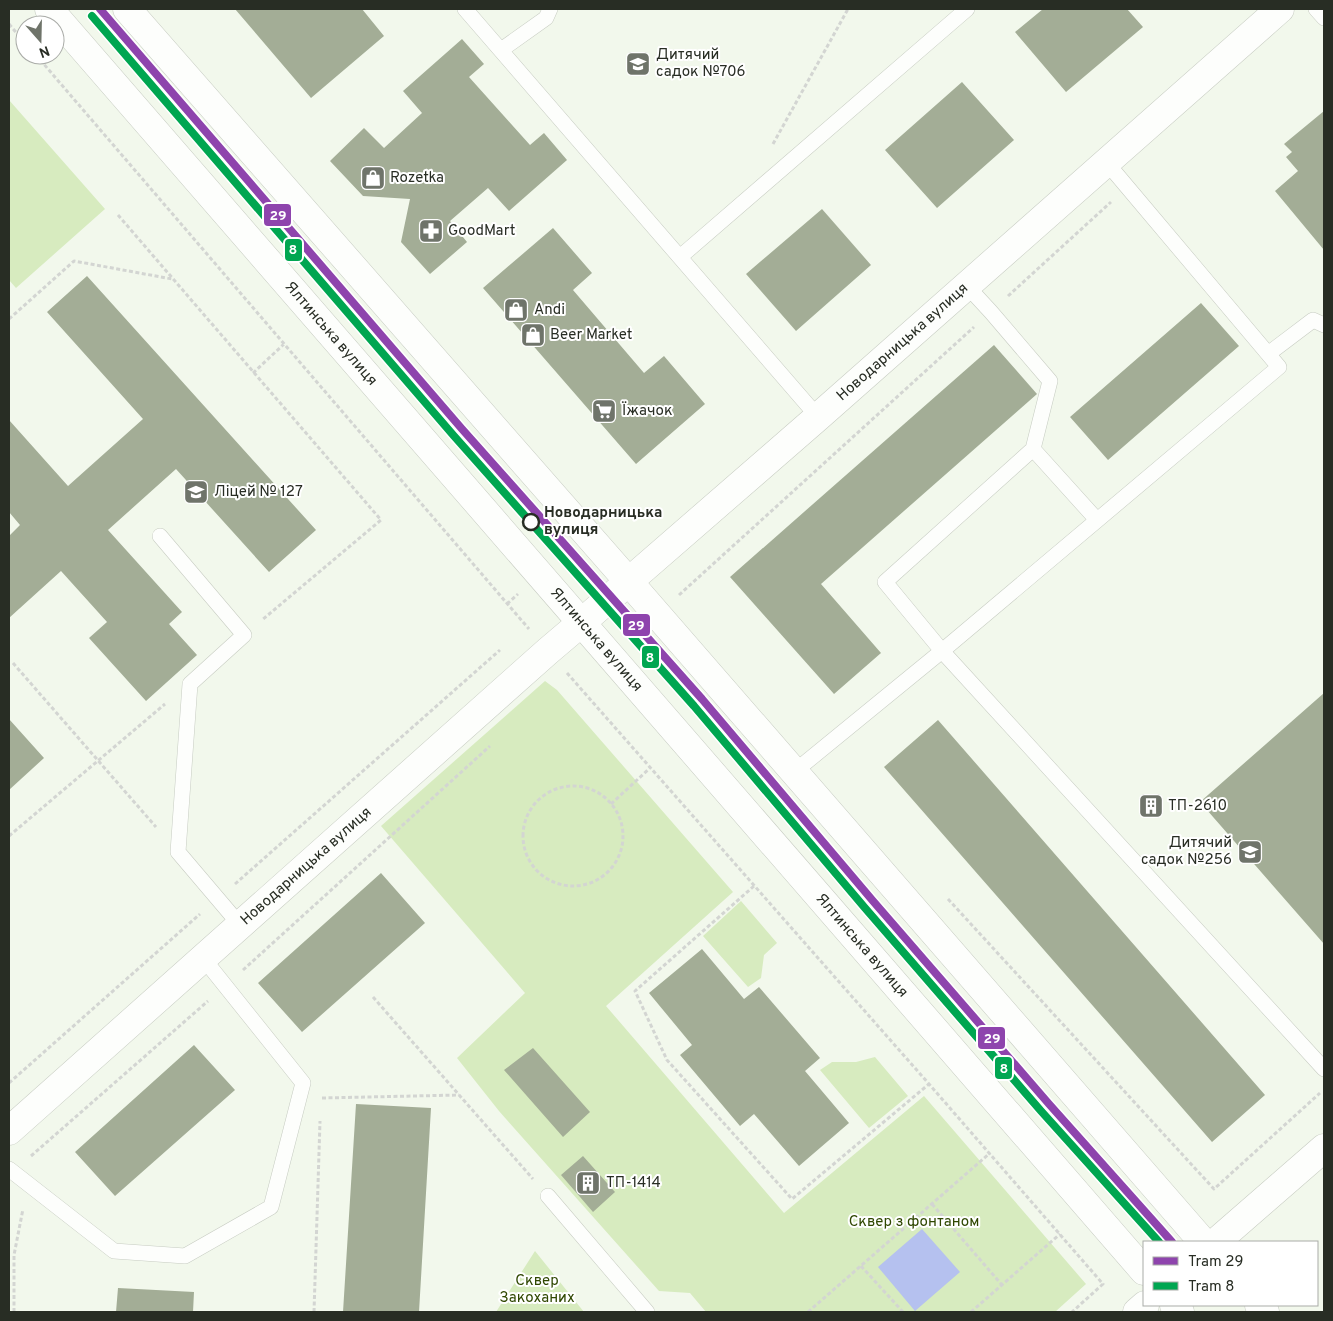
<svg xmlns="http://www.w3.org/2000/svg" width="1333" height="1321" font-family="Overpass,sans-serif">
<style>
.green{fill:#d7ebbf}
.water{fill:#b5c1ef}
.building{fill:#a3ad96}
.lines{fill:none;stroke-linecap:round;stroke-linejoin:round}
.service-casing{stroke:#c7ccc2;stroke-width:16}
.minor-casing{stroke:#c7ccc2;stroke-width:29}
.tertiary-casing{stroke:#c7ccc2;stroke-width:29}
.path{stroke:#d3d5d2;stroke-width:3;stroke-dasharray:4 2.5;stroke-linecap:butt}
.service{stroke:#fdfefc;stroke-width:15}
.minor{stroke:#fdfefc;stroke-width:28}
.tertiary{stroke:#fdfefc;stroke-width:28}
.tram-1-casing{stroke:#fff;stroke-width:11}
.tram-2-casing{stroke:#fff;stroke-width:11}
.tram-1{stroke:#8e44ad;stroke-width:8}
.tram-2{stroke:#00a651;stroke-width:8}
.stop-dot{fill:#fff;stroke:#282d24;stroke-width:2.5}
.labels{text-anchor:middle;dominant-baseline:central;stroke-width:4;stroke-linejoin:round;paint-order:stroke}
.poi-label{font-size:15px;fill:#282d24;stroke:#fff;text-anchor:start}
.street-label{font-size:15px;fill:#282d24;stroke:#fff}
.stop-label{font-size:15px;font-weight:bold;fill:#282d24;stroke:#fff;text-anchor:start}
.park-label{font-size:15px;fill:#2f4700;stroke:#fff}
.line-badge{stroke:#fff;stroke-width:2}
.badge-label{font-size:14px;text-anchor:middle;font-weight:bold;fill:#fff}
</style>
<rect width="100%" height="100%" fill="#f2f8ec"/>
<path class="green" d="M9,100L105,209L16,288L9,280Z
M545,681L557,690L733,892L606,1006L784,1213L924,1096L1086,1284L1055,1312H706L690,1293L659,1291L499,1111L457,1058L525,993L381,826Z
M741,901L777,943L764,955L761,978L748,987L703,936Z
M875,1057L908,1096L869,1128L820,1070L832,1062H856Z
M535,1251L584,1312H496Z"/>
<path class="water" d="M922,1229L960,1272L915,1311L878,1267Z"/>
<path class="building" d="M235,9H362L384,36L311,98Z
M1043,9H1127L1143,27L1066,92L1015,32Z
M462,39L484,64L469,77L530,145L544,133L567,160L509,211L488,188L450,221L467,242L430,274L401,242L410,199L363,196L330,161L364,128L384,148L422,113L403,91Z
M962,82L1014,140L937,208L885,150Z
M1324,111V250L1275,191L1298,171L1286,157L1292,152L1284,144Z
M822,209L871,265L796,331L746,274Z
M553,228L592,273L573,290L644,373L664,356L705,404L636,464L483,288Z
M87,276L316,530L269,572L176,469L108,530L182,612L169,624L197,655L146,701L89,638L107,622L61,571L9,618V536L20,525L9,512V420L68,486L143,419L47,312Z
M1201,303L1239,346L1108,460L1070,417Z
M994,345L1037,394L821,584L881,653L834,694L730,577Z
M1324,693V944L1200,802Z
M9,719L44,758L9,790Z
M938,720L1265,1095L1212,1142L884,767Z
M381,873L425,923L302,1032L258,983Z
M702,949L744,999L759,987L820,1058L805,1071L849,1123L799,1166L754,1114L740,1126L680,1055L692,1045L649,993Z
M194,1045L235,1090L115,1196L75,1152Z
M533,1048L590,1112L563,1137L504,1070Z
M356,1104L431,1108L419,1312H343Z
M583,1156L615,1192L593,1212L561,1175Z
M118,1288L194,1292L193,1312H116Z"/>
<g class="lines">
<defs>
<path id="service" d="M465,9L818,417
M1316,9L1324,18
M501,50L546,18L550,9
M680,257L967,9
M967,286L991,312L1050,381L1033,449L885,582L942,651L1324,1069
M1268,354L1313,320L1324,325
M1033,449L1097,520
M160,536L244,635L190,684L178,852L240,925
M794,772L942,651L1279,367L1107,163
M9,1169L114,1251L185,1256L271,1207L303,1083L203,958
M548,1196L647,1312"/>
<g id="minor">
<path id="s1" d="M9,1131L548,651L581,623L818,417L1280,9"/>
<path d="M1216,1242L1324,1148"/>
<path d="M1137,1312L1145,1305"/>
</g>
<g id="tertiary">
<path id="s2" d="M49,9L1144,1271"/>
<path d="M127,9L629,582L1203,1242"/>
<path d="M1174,1305L1180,1312"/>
<path d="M1259,1305L1265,1312"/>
</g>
</defs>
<use href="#service" class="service-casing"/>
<use href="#minor" class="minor-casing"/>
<use href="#tertiary" class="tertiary-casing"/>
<path class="path" d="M9,24L25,43
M36,55L529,629
M773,144L848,9
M118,215L381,520L262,620
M1008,296L1111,202
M9,319L74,261L172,279
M253,373L284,344
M679,595L974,327
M507,604L518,594
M13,663L156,827
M567,673L929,1084L1103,1284L1072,1312
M523 836a50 50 0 1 1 100 0a50 50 0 1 1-100 0Z
M611,804L650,768
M9,836L165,704
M235,884L500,650
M754,886L635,991L667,1060L792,1199L929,1084
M948,899L1214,1189L1320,1093
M243,970L490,746
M373,997L533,1179
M9,1083L200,914
M322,1098L459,1095
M31,1156L208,1001
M932,1204L1002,1285
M861,1266L903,1312
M14,1312V1255L23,1209
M314,1312L320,1121
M808,1312L990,1153
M971,1312L1060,1234"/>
<use href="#service" class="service"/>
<use href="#minor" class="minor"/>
<use href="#tertiary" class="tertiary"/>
<defs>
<path id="tram-1" d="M100,9L462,429L702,699L873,901L1049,1104L1172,1242"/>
<path id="tram-2" d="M92,16L454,436L694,706L865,908L1041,1111L1159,1242"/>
</defs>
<use href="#tram-1" class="tram-1-casing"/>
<use href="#tram-2" class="tram-2-casing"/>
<use href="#tram-1" class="tram-1"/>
<use href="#tram-2" class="tram-2"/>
</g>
<defs>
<symbol id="school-square" viewBox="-11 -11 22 22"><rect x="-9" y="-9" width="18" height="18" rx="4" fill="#6f746a" stroke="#fff"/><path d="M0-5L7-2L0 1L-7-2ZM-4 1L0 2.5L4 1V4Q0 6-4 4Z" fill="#fff"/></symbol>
<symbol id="shop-square" viewBox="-11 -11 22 22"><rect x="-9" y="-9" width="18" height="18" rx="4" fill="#6f746a" stroke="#fff"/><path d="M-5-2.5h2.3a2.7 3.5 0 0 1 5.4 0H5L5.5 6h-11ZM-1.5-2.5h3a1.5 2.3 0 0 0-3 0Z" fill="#fff"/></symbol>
<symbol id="pharmacy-square" viewBox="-11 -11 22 22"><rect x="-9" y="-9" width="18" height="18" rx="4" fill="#6f746a" stroke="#fff"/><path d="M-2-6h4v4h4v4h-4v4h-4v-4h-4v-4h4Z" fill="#fff"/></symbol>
<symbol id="supermarket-square" viewBox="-11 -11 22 22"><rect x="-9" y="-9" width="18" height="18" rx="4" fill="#6f746a" stroke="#fff"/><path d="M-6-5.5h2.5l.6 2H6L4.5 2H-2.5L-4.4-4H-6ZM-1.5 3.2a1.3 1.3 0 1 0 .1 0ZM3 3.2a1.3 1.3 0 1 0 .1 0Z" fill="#fff"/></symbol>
<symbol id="building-square" viewBox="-11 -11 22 22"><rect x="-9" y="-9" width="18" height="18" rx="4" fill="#6f746a" stroke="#fff"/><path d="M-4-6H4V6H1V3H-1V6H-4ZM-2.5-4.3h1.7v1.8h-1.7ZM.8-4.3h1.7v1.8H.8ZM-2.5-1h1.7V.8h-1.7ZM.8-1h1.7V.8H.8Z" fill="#fff"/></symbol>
</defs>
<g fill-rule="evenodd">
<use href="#school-square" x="624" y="50" width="28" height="28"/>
<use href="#shop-square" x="359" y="164" width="28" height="28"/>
<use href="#pharmacy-square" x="417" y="217" width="28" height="28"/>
<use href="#shop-square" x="502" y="296" width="28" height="28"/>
<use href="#shop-square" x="519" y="321" width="28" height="28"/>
<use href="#supermarket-square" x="590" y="397" width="28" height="28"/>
<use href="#school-square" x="182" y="478" width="28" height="28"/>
<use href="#building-square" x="1137" y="792" width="28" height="28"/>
<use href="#school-square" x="1236" y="838" width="28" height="28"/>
<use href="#building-square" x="574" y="1169" width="28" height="28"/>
</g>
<circle class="stop-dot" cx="531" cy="522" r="8"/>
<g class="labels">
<g class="poi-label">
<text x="656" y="55">Дитячий<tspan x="656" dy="17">садок №706</tspan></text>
<text x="390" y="178">Rozetka</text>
<text x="448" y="231">GoodMart</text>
<text x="534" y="310">Andi</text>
<text x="550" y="335">Beer Market</text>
<text x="622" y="411">Їжачок</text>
<text x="214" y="492">Ліцей № 127</text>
<text x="1168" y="806">ТП-2610</text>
<text x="1232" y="843" text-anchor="end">Дитячий<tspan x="1232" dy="17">садок №256</tspan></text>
<text x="606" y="1183">ТП-1414</text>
</g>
<g class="street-label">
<text stroke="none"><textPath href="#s2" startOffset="430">Ялтинська вулиця</textPath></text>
<text stroke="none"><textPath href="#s1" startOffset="1192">Новодарницька вулиця</textPath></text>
<text stroke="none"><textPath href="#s2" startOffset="835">Ялтинська вулиця</textPath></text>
<text stroke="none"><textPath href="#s1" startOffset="398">Новодарницька вулиця</textPath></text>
<text stroke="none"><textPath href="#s2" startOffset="1240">Ялтинська вулиця</textPath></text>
</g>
<g class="stop-label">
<text x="544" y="513">Новодарницька<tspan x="544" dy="17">вулиця</tspan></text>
</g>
<g class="park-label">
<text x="914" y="1222">Сквер з фонтаном</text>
<text x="537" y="1281">Сквер<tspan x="537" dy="17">Закоханих</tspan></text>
</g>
</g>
<g class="line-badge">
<rect x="263" y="203" width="29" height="24" rx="5" fill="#8e44ad"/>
<rect x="284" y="238" width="19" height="24" rx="5" fill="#00a651"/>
<rect x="622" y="613" width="29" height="24" rx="5" fill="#8e44ad"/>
<rect x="641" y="645" width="19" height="24" rx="5" fill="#00a651"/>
<rect x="977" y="1026" width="29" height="24" rx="5" fill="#8e44ad"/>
<rect x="994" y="1056" width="19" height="24" rx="5" fill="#00a651"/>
</g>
<g class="badge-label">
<text x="278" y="220">29</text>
<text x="293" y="254">8</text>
<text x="636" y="630">29</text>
<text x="650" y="662">8</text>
<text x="992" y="1043">29</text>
<text x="1004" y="1073">8</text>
</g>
<rect width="1333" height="1321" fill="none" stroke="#282d24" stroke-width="20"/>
<rect x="1143" y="1241" width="175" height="65" fill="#ffffff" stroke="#a9aba7"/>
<rect x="1153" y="1257" width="25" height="8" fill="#8e44ad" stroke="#a9aba7"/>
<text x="1188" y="1266" font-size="15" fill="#282d24">Tram 29</text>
<rect x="1153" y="1282" width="25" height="8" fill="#00a651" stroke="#a9aba7"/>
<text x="1188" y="1291" font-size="15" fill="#282d24">Tram 8</text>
<g transform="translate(40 40) rotate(160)"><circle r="24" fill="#ffffff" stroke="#a9aba7"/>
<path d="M0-4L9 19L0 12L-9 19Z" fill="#6f746a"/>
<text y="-8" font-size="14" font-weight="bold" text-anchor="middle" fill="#282d24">N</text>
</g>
</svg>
